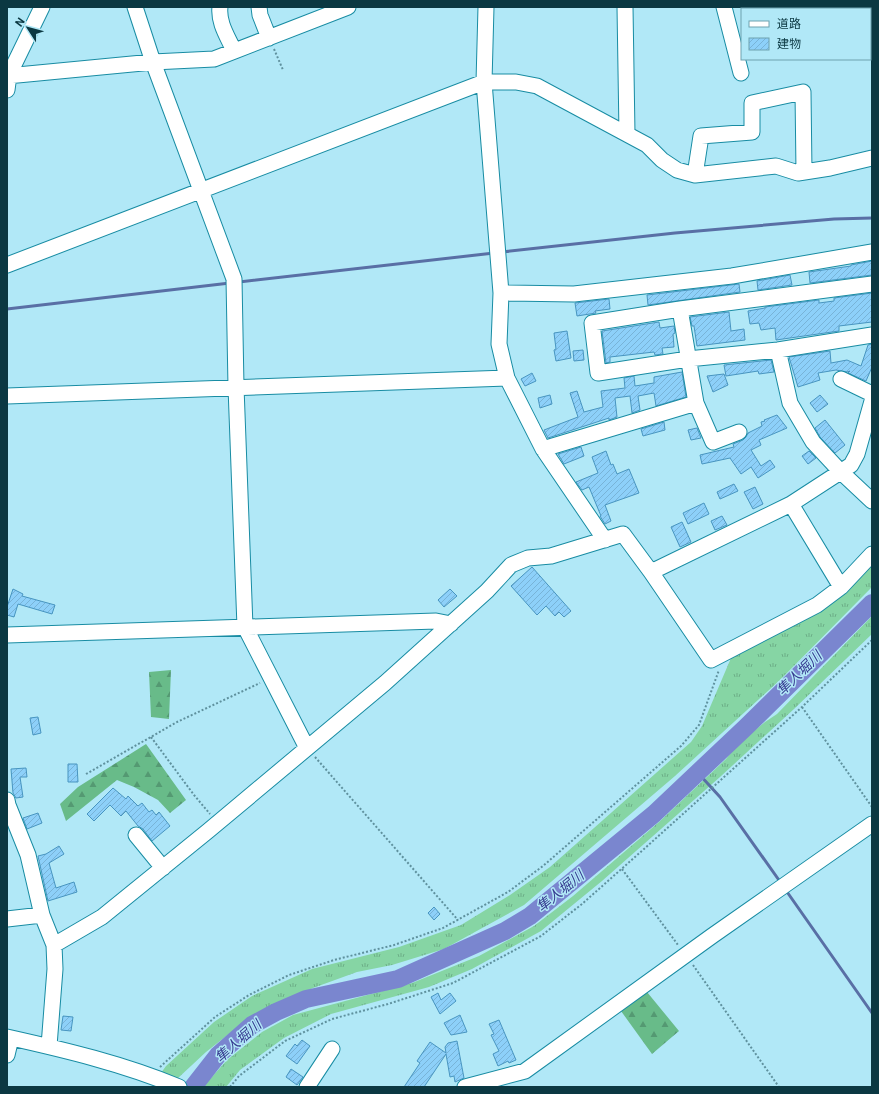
<svg xmlns="http://www.w3.org/2000/svg" width="879" height="1094" font-family="Roboto,'Noto Sans JP',sans-serif">
<style>
.grass{fill:url(#grass-tufts)}
.forest{fill:url(#forest-firs)}
.lines{fill:none;stroke-linecap:round;stroke-linejoin:round}
.stream{stroke:#596fa5;stroke-width:3}
.river{stroke:#7a86cf;stroke-width:18}
.building{fill:url(#building-hatch);stroke:#4895c0}
.minor-casing{stroke:#188ca3;stroke-width:17}
.path{stroke:#5f919e;stroke-width:2;stroke-dasharray:2 2;stroke-linecap:butt}
.minor{stroke:#fff;stroke-width:15}
.labels{text-anchor:middle;dominant-baseline:central;stroke-width:3;stroke-linejoin:round;paint-order:stroke}
.water-label{font-size:14px;font-style:italic;fill:#363a90;stroke:#b1e8f7}
</style>
<defs>
<pattern id="grass-tufts" width="24" height="20" patternUnits="userSpaceOnUse"><rect width="24" height="20" fill="#86d5a4"/><path d="M3 7l-1-3M5 7V3M7 7l1-3M15 17l-1-3M17 17v-4M19 17l1-3" fill="none" stroke="#6cae87"/></pattern>
<pattern id="forest-firs" width="22" height="20" patternUnits="userSpaceOnUse"><rect width="22" height="20" fill="#68bb89"/><path d="M5 1l3.5 6h-7zM16 11l3.5 6h-7z" fill="#549972"/></pattern>
<pattern id="building-hatch" width="6" height="6" patternUnits="userSpaceOnUse"><rect width="6" height="6" fill="#8dd0f9"/><path d="M-1 1l2-2M0 6l6-6M5 7l2-2" fill="none" stroke="#78b3d7"/></pattern>
</defs>
<rect width="100%" height="100%" fill="#b1e8f7"/>
<path class="grass" d="M872,562V587L781,679L675,776L524,905L444,949L392,965L357,972L313,988L248,1019L206,1052L177,1079L161,1073L166,1066L214,1022L252,996L312,969L399,947L461,925L510,895L550,867L691,742L702,726L731,658Z
M872,616V634L794,709L720,777L602,881L541,931L472,969L429,987L331,1014L284,1038L240,1070L226,1087H203L227,1060L262,1032L293,1015L412,983L479,956L534,926L573,896L659,822L726,759L737,745L765,722L777,714Z"/>
<path class="forest" d="M171,670L169,719L151,717L149,672Z
M146,744L186,800L170,813L158,800L134,787L117,780L66,821L60,804L78,787Z
M647,992L679,1031L652,1054L621,1011Z"/>
<g class="lines">
<path class="stream" d="M502,252L675,233L834,219L872,218
M239,282L494,253
M7,309L230,283
M870,605L872,607
M698,773L720,797L781,883
M785,889L872,1013"/>
<path class="river" d="M193,1087L218,1055L252,1025L276,1012L306,999L398,979L505,931L530,916L654,814L746,727L872,603"/>
</g>
<path class="building" d="M872,261V275L810,283L809,272L851,266V265Z
M790,275L792,285L758,290L757,281Z
M739,284L740,292L648,305L647,295Z
M872,293V322L839,326V331L776,340L775,328L761,330L759,323L750,324L748,311L765,308V307L819,300V303L834,301V298Z
M609,299L610,309L595,311L596,313L577,316L575,303Z
M729,312L731,331L744,329L745,340L697,346L694,326H692L690,317Z
M659,322L660,328L674,326L675,333L673,334L674,347L662,348L663,354L655,355L654,352L610,357V362L606,363L602,331Z
M567,331L571,358L556,361L554,350L556,349L554,333Z
M872,344V367L866,381L848,373L850,371L847,372L836,370L818,373L820,380L798,387L789,357L830,351L831,363L847,360L861,366L868,345Z
M583,350L584,360L574,361L573,351Z
M771,360L774,372L759,374L758,371L726,376L724,365Z
M682,372L686,397L656,406L654,393L638,396L640,410L632,413L630,396L615,398L617,417L609,420V418L548,438L544,430L578,417L570,393L577,391L584,412L603,407L601,391L625,388L624,378L634,376L635,386L654,383V377Z
M532,373L536,381L525,386L521,379Z
M724,374L728,385L713,392L707,376Z
M550,395L552,404L540,408L538,398Z
M820,395L828,404L817,412L810,403Z
M777,415L787,428L759,440L761,445L751,450L761,466L770,460L775,467L758,478L751,467L741,474L730,458L702,464L700,455L734,447L733,444L743,440L746,437L748,433L762,426L761,422L765,421L764,420Z
M825,420L845,445L835,453L820,437L815,428Z
M664,422L665,430L643,436L641,429Z
M697,428L701,438L691,440L688,430Z
M581,447L584,456L564,464L558,454Z
M606,451L611,465L613,464L617,474L629,469L639,493L605,505L611,521L605,524L600,516H601L589,487L582,490L576,482L598,473L592,457Z
M809,451L816,458L808,464L802,456Z
M734,484L738,491L720,499L717,492Z
M755,487L763,504L753,509L744,492Z
M704,503L709,514L688,524L683,513Z
M722,516L727,525L715,530L711,521Z
M682,522L691,542L680,547L671,527Z
M532,567L571,611L564,617L559,612L555,616L546,606L537,615L511,586Z
M13,589L23,594L22,596L55,605L52,614L18,604L14,617L7,615V607Z
M450,589L457,596L444,607L438,600Z
M38,717L41,733L33,735L30,718Z
M68,764H77L78,782H68Z
M26,768L27,777H20L23,797L16,798L13,793L11,769Z
M113,788L126,799L128,796L138,806L142,803L149,812L152,810L156,815L159,812L170,826L152,841L143,829L138,826L126,811L121,816L110,805L94,821L87,814Z
M38,813L42,823L27,829L23,818Z
M59,846L64,854L49,863L56,888L74,882L77,892L48,901L38,856L46,854Z
M434,907L440,914L434,920L428,913Z
M438,993L441,1000L450,993L456,1001L440,1014L431,997Z
M460,1015L467,1032L451,1035L444,1023Z
M63,1016L73,1017L71,1031L61,1030Z
M499,1020L516,1060L509,1063L508,1061L498,1066L493,1054L499,1051L491,1035L494,1034L489,1024Z
M302,1040L310,1046L297,1064L286,1056L295,1044L297,1046Z
M457,1041L464,1078L455,1082L454,1076L450,1077L446,1054L424,1087H404L420,1063L417,1061L430,1042L446,1053L445,1047L448,1043Z
M291,1069L303,1077L297,1085L286,1077Z"/>
<g class="lines">
<defs>
<path id="minor" d="M135,7L153,62L234,279L236,387L245,627L307,748
M220,7C218,23 228,37 234,51
M259,7L260,15L269,38
M486,7L484,82L501,293L499,344L507,378L543,449L605,540
M625,7L627,134
M724,7L741,73
M7,76L153,62L214,59L348,7
M7,90L9,75L42,7
M695,175L701,136L752,132V103L803,92L804,172
M7,265L484,82H516L537,86L647,145L662,160L677,170L695,175L776,166L798,173L830,168L872,158
M872,284L680,309L592,323L598,373L688,359L778,350L872,335
M501,293L574,294L732,276L872,252
M778,350L790,403L813,442L840,471L872,501
M841,379L872,394
M7,396L507,378
M696,403L713,442L739,432
M543,449L696,403L680,309
M791,504L841,587
M651,572L791,504L851,465L857,454L872,401
M7,635L436,621L451,624
M7,800L8,805L28,855L42,915L54,945L55,969L49,1046
M136,835L163,868
M7,919L42,915
M54,945L102,917L208,831L385,683L487,591L511,565L528,558L551,556L623,534L651,572L711,660L817,605L841,587L872,554
M7,1037C65,1050 124,1064 179,1087
M7,1055L11,1038
M307,1087L332,1049
M465,1087L525,1071L712,936L872,824"/>
</defs>
<use href="#minor" class="minor-casing"/>
<path class="path" d="M274,49L283,70
M802,707L872,807
M151,737L194,795L210,814
M315,757L458,920
M86,774L177,722L260,683
M622,869L678,945
M693,965L779,1087
M160,1067L215,1017L249,995L289,975L334,960L394,945L443,928L508,892L543,866L681,746L699,725L719,670
M230,1087L239,1076L285,1041L332,1019L388,1004L453,983L541,936L582,904L644,849L802,707L872,640"/>
<use href="#minor" class="minor"/>
</g>
<g class="labels">
<g class="water-label">
<text transform="translate(799 673) rotate(-44)">隼人堀川</text>
<text transform="translate(560 891) rotate(-39)">隼人堀川</text>
<text transform="translate(238 1041) rotate(-41)">隼人堀川</text>
</g>
</g>
<rect width="879" height="1094" fill="none" stroke="#0b3842" stroke-width="16"/>
<rect x="741" y="8" width="130" height="52" fill="#b1e8f7" stroke="#6fa2af"/>
<rect x="749" y="21" width="20" height="6" fill="#ffffff" stroke="#6fa2af"/>
<text x="777" y="28" font-size="12" fill="#0b3842">道路</text>
<rect x="749" y="38" width="20" height="12" fill="url(#building-hatch)" stroke="#6fa2af"/>
<text x="777" y="48" font-size="12" fill="#0b3842">建物</text>
<g transform="translate(28 28) rotate(306)" stroke="#b1e8f7" stroke-width="3" paint-order="stroke">
<path d="M0-3L7 15L0 10L-7 15Z" fill="#0b3842"/>
<text y="-6" font-size="11" font-weight="bold" text-anchor="middle" fill="#0b3842">N</text>
</g>
</svg>
